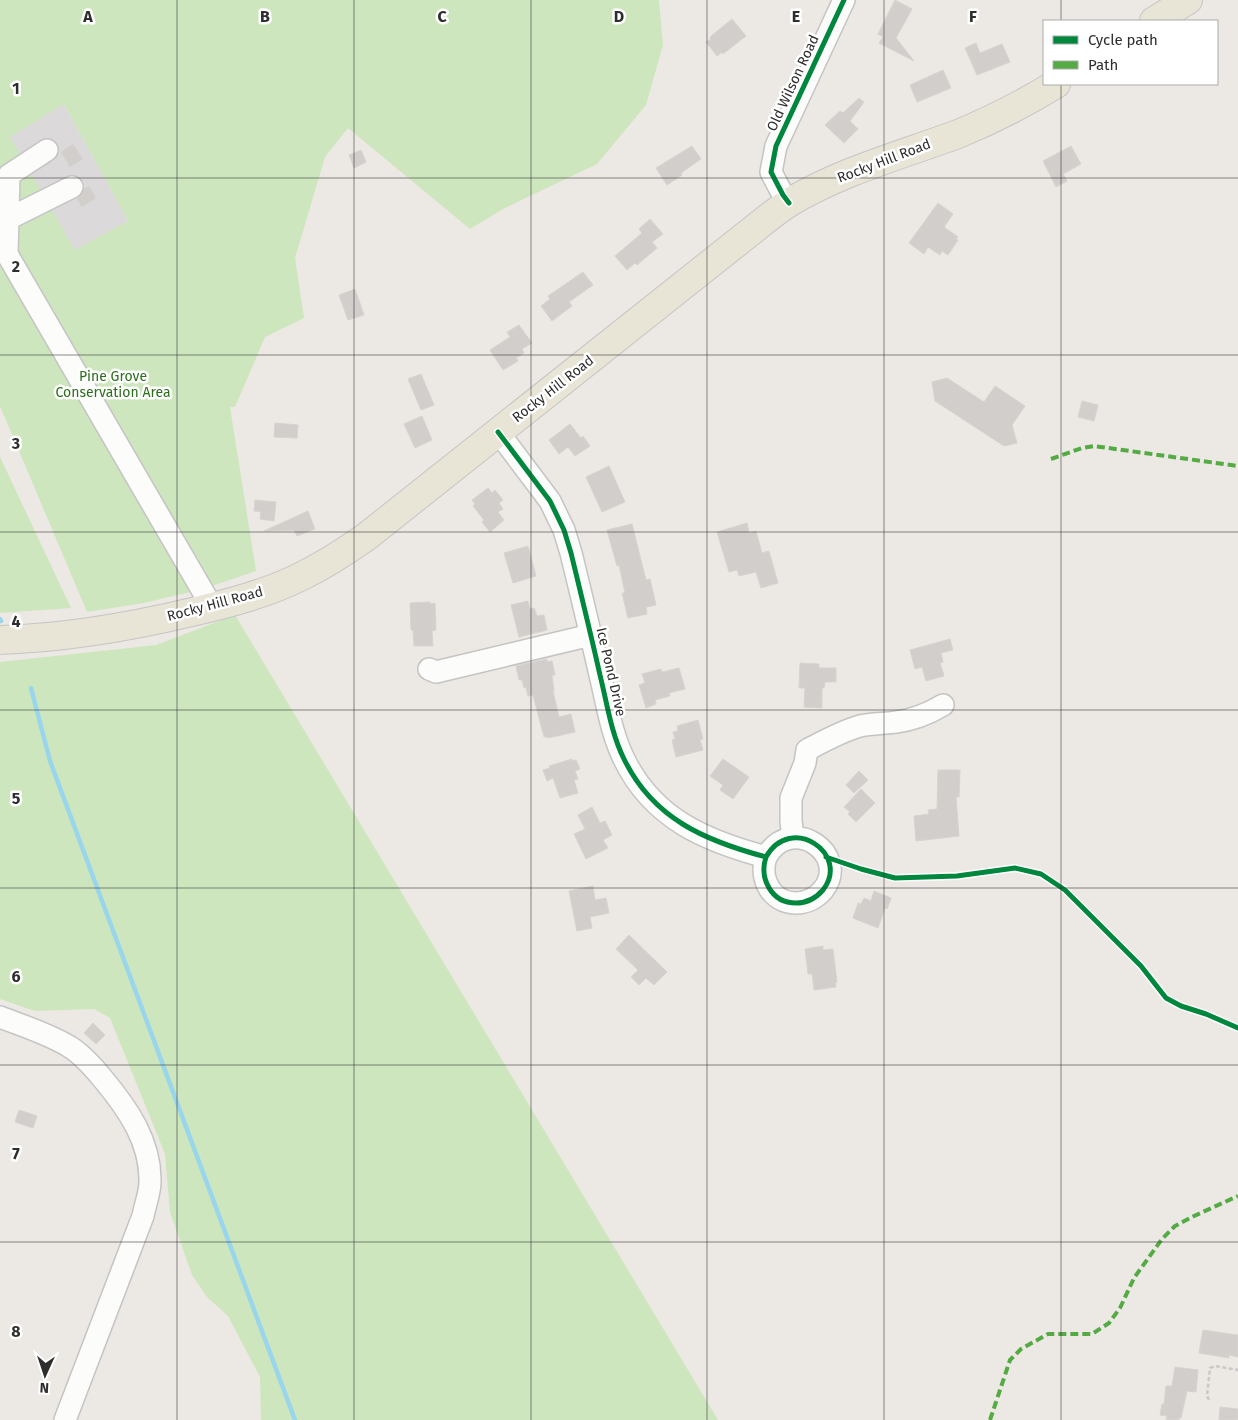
<svg xmlns="http://www.w3.org/2000/svg" width="1238" height="1420" font-family="'Fira Sans',sans-serif">
<style>
.industrial{fill:#dcd9db}
.green{fill:#cee6be;fill-rule:evenodd}
.lines{fill:none;stroke-linecap:round;stroke-linejoin:round}
.stream{stroke:#99d6ec;stroke-width:4.5}
.building{fill:#d1cecb;stroke:#d7d4d0}
.minor-casing{stroke:#c5c4c5;stroke-width:24}
.major-casing{stroke:#c6c5c4;stroke-width:30}
.path{stroke:#c9c9c8;stroke-width:2.5;stroke-dasharray:4 2.5;stroke-linecap:butt}
.minor{stroke:#fcfcfb;stroke-width:21}
.major{stroke:#e8e4d6;stroke-width:28}
.quiet{stroke:#54ab44;stroke-width:4;stroke-dasharray:8 4;stroke-linecap:butt}
.cycleway-casing{stroke:#fff;stroke-width:8}
.cycleway{stroke:#00873e;stroke-width:5}
.grid{fill:none;stroke:#2e2e2e;stroke-width:1;stroke-opacity:0.55}
.labels{text-anchor:middle;dominant-baseline:central;stroke-width:5;stroke-linejoin:round;paint-order:stroke}
.street-label{font-size:14px;fill:#2e2e2e;stroke:#fff}
.park-label{font-size:14px;fill:#2c6e1b;stroke:#fff}
.grid-label{font-size:16px;text-anchor:middle;font-weight:bold;fill:#2e2e2e;stroke:#fff;stroke-width:5;stroke-linejoin:round;paint-order:stroke}
</style>
<rect width="100%" height="100%" fill="#ece8e4"/>
<path class="industrial" d="M54,86L128,221L40,269L0,116Z"/>
<path class="green" d="M0,0H659L663,45L646,105L597,164L503,209L470,229L348,128L325,157L295,258L304,318L265,337L235,407H230L256,571L203,589L144,603L87,612L0,406ZM64,104L128,221L75,250L10,137Z
M0,456L1,459L71,608L0,613Z
M235,615L718,1420H261L260,1377L228,1316L207,1297L192,1275L170,1212L165,1154L110,1018L94,1009L35,1011L0,999V662L156,645Z"/>
<g class="lines">
<path class="stream" d="M0,619L1,621
M31,688L50,761L295,1420"/>
</g>
<path class="building" d="M895,0L912,9L896,38L914,61L879,43L883,37L878,34Z
M732,19L746,36L723,54L722,52L717,56L706,42L711,39L710,37Z
M976,43L980,53L1002,44L1010,62L977,75L965,48Z
M943,70L951,88L917,102L910,85Z
M859,98L864,102L850,121L858,129L844,143L825,125L840,111L843,113Z
M73,144L83,159L70,167L61,152Z
M692,146L701,159L681,173L682,175L667,185L656,168Z
M1071,146L1081,164L1063,174L1067,181L1056,187L1043,161Z
M361,150L366,162L354,168L349,155Z
M89,186L96,198L82,207L77,199L82,194L84,189Z
M938,203L953,214L944,227L958,237L956,239L958,240L948,255L942,251L940,255L928,247L924,254L909,243Z
M650,219L663,234L652,242L657,248L637,265L635,263L627,270L615,256L642,233L639,229Z
M583,272L593,285L569,302L572,306L552,321L541,306L550,299L548,296Z
M355,289L364,315L348,320L339,295Z
M519,325L532,343L522,349L524,353L516,358L518,361L503,370L490,350L510,337L507,332Z
M421,374L434,405L421,410L408,379Z
M947,378L984,402L995,386L1025,406L1012,425L1017,443L1004,446L935,401L932,382Z
M1082,401L1098,405L1094,421L1078,417Z
M422,416L432,440L415,448L404,424Z
M275,423L298,425L297,438L274,437Z
M570,424L581,438L583,436L590,446L575,456L568,447L559,454L549,440Z
M609,466L625,502L602,512L586,477Z
M488,488L492,493L495,490L503,500L499,503L503,509L498,512L504,520L490,532L482,522L484,520L473,506L475,504L472,500Z
M255,500L276,502L274,521L260,519L261,512L254,511Z
M308,511L315,529L297,536L294,530L264,531Z
M747,523L749,533L756,531L762,553L769,551L778,583L761,588L756,572L739,576L737,570L729,572L717,532Z
M632,524L646,580L650,579L656,605L646,607L647,614L628,618L622,593H625L619,565L617,566L607,530Z
M528,546L536,576L513,583L504,553Z
M528,601L530,609L534,608L537,616L544,615L547,630L519,637L511,605Z
M430,602L431,604L435,603L436,630L432,631L433,646H414L413,630H411L410,603Z
M950,639L953,650L941,653L943,662L940,663L944,676L926,681L922,667L915,669L910,650Z
M547,659V662L552,661L555,675H552L554,691H553L559,717L571,714L575,732L548,738L547,737H544L533,695L528,696L526,687L524,688L522,680H519L516,666Z
M800,663L819,664V668H836V682H825L824,688H822V708L804,707L805,688H799Z
M679,668L685,689L669,693L670,696L655,700L656,704L646,708L639,685L645,683L642,674L661,669L662,672Z
M698,720L703,739L700,740L703,750L676,757L672,740L675,739L673,732L678,731L677,726Z
M572,759V761L576,760L580,769L575,771L578,779L574,780L578,793L560,798L553,778L547,781L543,770L550,768L549,766Z
M723,759L749,777L733,799L720,790L723,785L710,776Z
M938,770H960L959,797H956L959,836L916,841L914,816L929,814L928,810L937,809Z
M859,771L868,780L854,793L846,785Z
M861,789L875,803L856,822L848,814L850,812L844,807Z
M592,807L600,823L605,821L612,835L603,840L608,848L586,859L574,834L585,829L578,815Z
M593,886L595,900L606,898L609,913L590,917L592,928L577,931L569,891Z
M874,891L891,898L887,909L885,908L878,928L853,918L858,903L861,904L864,898L871,901Z
M629,935L667,972L654,985L646,978L639,985L631,977L638,970L616,949Z
M823,946V950L833,949L837,982L835,983L836,987L814,990L812,974H808L805,949Z
M93,1023L105,1035L96,1044L84,1033Z
M19,1110L37,1116L33,1128L15,1122Z
M1203,1330L1238,1335V1357L1229,1355V1358L1199,1353Z
M1175,1367L1198,1370L1196,1392L1187,1391L1181,1418H1179V1420H1166L1167,1416L1160,1415L1162,1404H1164L1166,1386H1172Z
M1220,1407L1238,1409V1420H1219Z"/>
<g class="lines">
<defs>
<path id="minor" d="M47,150L9,175L7,254L212,607
M789,203L783,195L771,172L776,146L844,0
M8,219L72,187
M498,432L550,501L564,530L571,553C581,594 591,635 600,675C607,703 611,733 624,759C653,819 706,841 766,857C759,878 771,903 796,903C806,903 816,898 823,890C851,854 791,813 766,857
M429,669L436,672L591,635
M793,838L791,821V798L805,763L807,750C824,741 842,731 860,726C872,723 884,724 896,722C913,720 928,714 943,705
M0,1017C23,1026 49,1034 70,1047C83,1055 94,1068 103,1079C128,1109 151,1142 150,1182C150,1193 145,1205 143,1216L65,1420"/>
<path id="major" d="M1154,21L1188,0
M0,640C65,638 129,627 192,612C230,603 269,593 304,575C326,564 346,551 366,537L759,225C769,217 779,209 790,202C842,171 901,155 958,134C992,120 1025,103 1056,84"/>
</defs>
<use href="#minor" class="minor-casing"/>
<use href="#major" class="major-casing"/>
<path class="path" d="M1209,1400L1207,1396L1210,1368L1215,1366L1238,1370"/>
<use href="#minor" class="minor"/>
<use href="#major" class="major"/>
<path class="quiet" d="M1051,459L1082,448L1094,446L1238,466
M990,1420L1010,1360L1021,1349L1048,1334H1092L1109,1323L1120,1308L1134,1278L1162,1239L1175,1226L1194,1216L1238,1196"/>
<defs>
<path id="cycleway" d="M789,203L783,195L771,172L776,146L844,0
M498,432L550,501L564,530L571,553C581,594 591,635 600,675C607,703 611,733 624,759C653,819 706,841 766,857C759,878 771,903 796,903C806,903 816,898 823,890C851,854 791,813 766,857
M826,857L861,869L895,878L957,876L1015,868L1041,874L1065,890L1141,966L1166,998L1181,1006L1206,1014L1238,1028"/>
</defs>
<use href="#cycleway" class="cycleway-casing"/>
<use href="#cycleway" class="cycleway"/>
</g>
<path class="grid" d="M177,0V1420M354,0V1420M531,0V1420M707,0V1420M884,0V1420M1061,0V21M1061,84V1420M0,178H1238M0,355H1238M0,532H1238M0,710H1238M0,888H1238M0,1065H1238M0,1242H1238"/>
<g class="labels">
<g class="street-label">
<text transform="translate(793 83) rotate(-65)">Old Wilson Road</text>
<text transform="translate(884 161) rotate(-21)">Rocky Hill Road</text>
<text transform="translate(553 389) rotate(-38)">Rocky Hill Road</text>
<text transform="translate(215 604) rotate(-15)">Rocky Hill Road</text>
<text transform="translate(611 672) rotate(77)">Ice Pond Drive</text>
</g>
<g class="park-label">
<text x="113" y="376">Pine Grove<tspan x="113" dy="16">Conservation Area</tspan></text>
</g>
</g>
<g class="grid-label">
<text x="88" y="22">A</text>
<text x="265" y="22">B</text>
<text x="442" y="22">C</text>
<text x="619" y="22">D</text>
<text x="796" y="22">E</text>
<text x="973" y="22">F</text>
<text x="16" y="94">1</text>
<text x="16" y="272">2</text>
<text x="16" y="449">3</text>
<text x="16" y="627">4</text>
<text x="16" y="804">5</text>
<text x="16" y="982">6</text>
<text x="16" y="1159">7</text>
<text x="16" y="1337">8</text>
</g>
<rect x="1043" y="20" width="175" height="65" fill="#ffffff" stroke="#ababab"/>
<rect x="1053" y="36" width="25" height="8" fill="#00873e" stroke="#ababab"/>
<text x="1088" y="45" font-size="15" fill="#2e2e2e">Cycle path</text>
<rect x="1053" y="61" width="25" height="8" fill="#54ab44" stroke="#ababab"/>
<text x="1088" y="70" font-size="15" fill="#2e2e2e">Path</text>
<g transform="translate(45 1375) rotate(183)" stroke="#ffffff" stroke-width="4" paint-order="stroke">
<path d="M0-4L9 19L0 12L-9 19Z" fill="#2e2e2e"/>
<text y="-8" font-size="14" font-weight="bold" text-anchor="middle" fill="#2e2e2e">N</text>
</g>
</svg>
